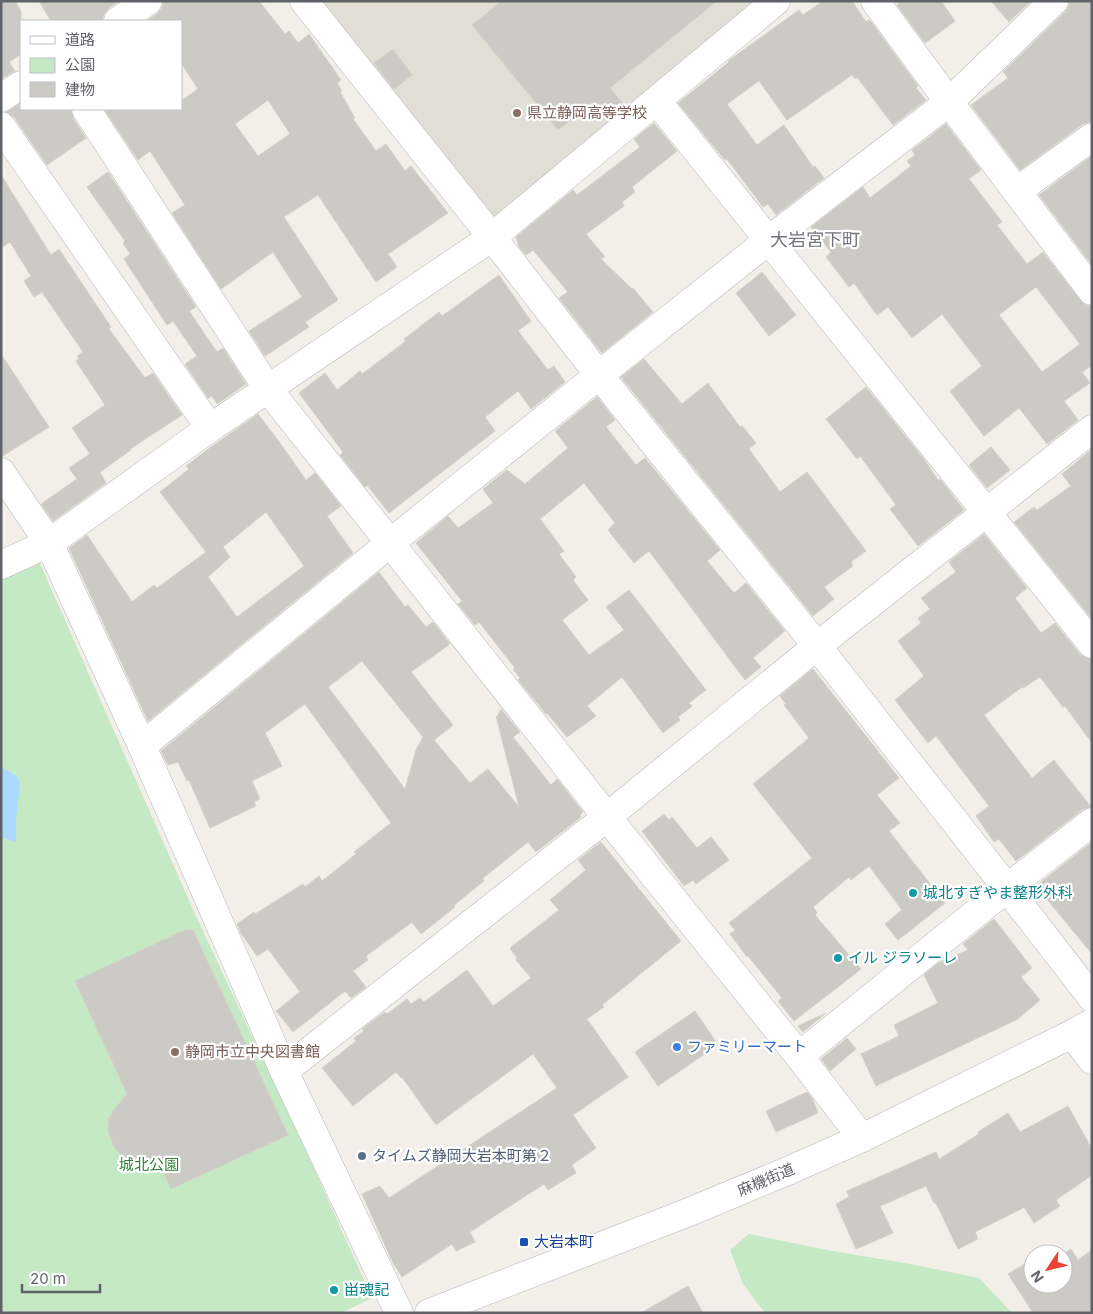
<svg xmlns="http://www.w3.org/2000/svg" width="1093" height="1314" font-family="Inter,'Noto Sans JP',sans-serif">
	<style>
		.education { fill: #e1ded6 }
		.green { fill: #c5e8c5 }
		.water { fill: #aadaff }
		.building { fill: #cccac5; stroke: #d6d1c6; fill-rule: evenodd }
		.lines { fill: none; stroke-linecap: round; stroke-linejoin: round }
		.minor-casing { stroke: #b5b8bc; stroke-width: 29 }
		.tertiary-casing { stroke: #b5b8bc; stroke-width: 29 }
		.minor { stroke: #fff; stroke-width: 28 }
		.tertiary { stroke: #fff; stroke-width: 28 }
		.education-dot { fill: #8d6e63; stroke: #fff; stroke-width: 2 }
		.culture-dot { fill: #0f9aa8; stroke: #fff; stroke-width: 2 }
		.shop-dot { fill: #3f7fe0; stroke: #fff; stroke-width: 2 }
		.service-dot { fill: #5c6f8a; stroke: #fff; stroke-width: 2 }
		.transit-dot { fill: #1a4fb4; stroke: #fff; stroke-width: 2 }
		.labels { text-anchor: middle; stroke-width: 4.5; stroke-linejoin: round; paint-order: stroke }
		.education-label { font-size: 15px; fill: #785e54; stroke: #fff; text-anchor: start }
		.culture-label { font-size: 15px; fill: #0d838f; stroke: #fff; text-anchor: start }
		.shop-label { font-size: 15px; fill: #366cbe; stroke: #fff; text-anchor: start }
		.service-label { font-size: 15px; fill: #4e5e75; stroke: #fff; text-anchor: start }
		.park-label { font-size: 15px; fill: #348238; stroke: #fff }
		.street-label { font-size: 15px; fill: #5f6368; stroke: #fff }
		.transit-label { font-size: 15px; fill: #164399; stroke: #fff; text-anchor: start }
		.quarter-label { font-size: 18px; fill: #70757a; stroke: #fff }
	</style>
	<rect width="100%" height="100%" fill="#f1efe8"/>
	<polygon class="education" points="317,1 761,1 494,225"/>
	<g class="green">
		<polygon points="38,559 195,914 311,1162 372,1298 341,1313 1,1313 1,576"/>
		<polygon points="749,1234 832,1251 910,1264 979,1278 1012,1313 765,1313 743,1284 730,1250"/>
	</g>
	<polygon class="water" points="1,767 17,776 20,785 16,817 16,842 1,837"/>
	<g class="building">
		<polygon points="1,1 15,1 21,11 21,54 9,62 15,71 1,79"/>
		<polygon points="39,1 119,1 109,8 104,14 102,21 51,21"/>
		<path d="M163,1H259L285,34L289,31L298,43L309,34L341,80L337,83L342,91L340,92L355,118L353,119L376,151L386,144L405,171L411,166L448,213L388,254L397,267L376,282L318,195L284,217L338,300L305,322L309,327L265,356L249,331L302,297L273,252L221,289L172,213L185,205L150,151L138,160L104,109H181V101L198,89L181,63V21H146L157,14L162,8ZM268,100L290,134L258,156L235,124Z"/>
		<polygon points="502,1 717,1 610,88 623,104 604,119 591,103 558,130 472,25"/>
		<polygon points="823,1 852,1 866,22 869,20 872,23 918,86 916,88 926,100 893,125 857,77 855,79 852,75 787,120 759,81 727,104 757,145 784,125 813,167 815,166 824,178 776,215 768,204 763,207 727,159 725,160 678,103 729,62 728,61 735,56 799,10 803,15"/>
		<polygon points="902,1 941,1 955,21 925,43 897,5"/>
		<polygon points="991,1 1031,1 1009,22"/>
		<polygon points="1069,1 1092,1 1092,122 1083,124 1020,170 971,105 1008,78 1003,72 1065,12 1069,6"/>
		<polygon points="393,49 412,75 394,89 374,63"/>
		<polygon points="21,103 21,109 71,109 73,118 86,138 47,165 14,117 7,112"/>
		<polygon points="654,123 677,151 632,187 635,192 622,202 624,206 586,234 605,257 601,259 632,289 633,288 653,312 602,353 559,298 568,292 533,250 526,255 519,247 516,237 573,190 577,195 640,147 634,139"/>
		<path d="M946,124L981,170L969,179L1002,222L997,225L1027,264L1043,252L1080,300L1086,305L1092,306V365L1082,372L1090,383L1064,401L1078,420L1047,444L1019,408L984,436L950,391L982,366L942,314L912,338L888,307L877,315L854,283L849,287L826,257L831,252L811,227L863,187L870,198L911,166L907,161L915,155L912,150ZM1036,287L1080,344L1042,372L999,315Z"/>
		<polygon points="1092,156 1092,265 1039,195"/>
		<polygon points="108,172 196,307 189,311 217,352 223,348 246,384 217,404 212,396 208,398 185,364 197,356 173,321 167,325 124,259 130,254 123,243 125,241 87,187"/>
		<polygon points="1,175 51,255 59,249 111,327 109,329 145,378 153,373 182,415 130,449 131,450 100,472 106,483 53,521 41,504 77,479 69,468 90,454 72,428 105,405 76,361 79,359 77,356 83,352 42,292 34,297 24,281 31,276 10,242 1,248"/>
		<polygon points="762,272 796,315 769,336 736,293"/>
		<polygon points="499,275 531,321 518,331 548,370 554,366 565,382 531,409 518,391 485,417 495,431 389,513 367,485 365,487 340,455 343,452 299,393 325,373 337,390 360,371 362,374 406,341 404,339 439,312 442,316"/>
		<polygon points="1,354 49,427 1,457"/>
		<polygon points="644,359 682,404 708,383 740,427 742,426 756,443 749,449 780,492 807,472 866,551 851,562 853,566 824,587 834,599 813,616 621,377"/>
		<polygon points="866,387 923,458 938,480 940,479 964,510 918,546 890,509 896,505 860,456 857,459 826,419"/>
		<polygon points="597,397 615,420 606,427 636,465 645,458 720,550 707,561 734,593 746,583 785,631 753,658 761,667 745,680 649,551 634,563 608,530 615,523 584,483 540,519 564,551 559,554 576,577 573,580 588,600 562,620 589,655 624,630 606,607 629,590 706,690 689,703 692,706 678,717 680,720 663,733 622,677 587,706 596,716 567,737 547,713 546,714 518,680 520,678 513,669 515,668 479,622 475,625 458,604 462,601 416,543 448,516 458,528 493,503 483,489 507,470 525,484 568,448 555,431"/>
		<path d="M258,414L280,443L306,480L315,473L341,506L327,516L353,553L148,721L69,548L87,535L132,602L154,585L157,588L206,552L160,492L189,469L186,466L211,447ZM266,512L304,566L237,617L208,577L230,557L223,547Z"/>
		<polygon points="991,447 1010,470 987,488 969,465"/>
		<polygon points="1092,449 1092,619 1014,522 1034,507 1037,510 1071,486 1062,474"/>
		<polygon points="984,534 1027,588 1015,598 1041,633 1055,623 1080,654 1086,658 1092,659 1092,743 1065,706 1063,707 1040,677 1023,688 1022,687 984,715 1032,778 1054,760 1091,807 1082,810 1016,861 999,839 994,842 976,816 989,806 936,736 928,743 895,700 924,676 898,641 921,623 918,618 930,609 921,598 956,572 949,562"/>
		<path d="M379,572L405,607L408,605L426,627L433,622L450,644L411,672L453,725L434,740L470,783L488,769L519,807L496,716L497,717L501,709L520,732L513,737L551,785L557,779L583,812L580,815L581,817L536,852L528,842L482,879L484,881L454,905L455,907L421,934L412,922L366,956L368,960L353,971L366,987L351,998L345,991L293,1032L276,1011L300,992L268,949L257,956L241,933L237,924L254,912L255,914L303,884L305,887L319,876L322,881L356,854L354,852L391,823L305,704L265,733L282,766L252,781L260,799L254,802L256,806L210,828L189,780L187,781L178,762L168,765L161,751ZM362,661L423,737L416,750L405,789L328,687Z"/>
		<polygon points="813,669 899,778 877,795 900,823 889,831 945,903 898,940 885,924 902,910 869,866 851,880 849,877 813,907 817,913 815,915 861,969 794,1021 778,1001 782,998 748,956 747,957 730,934 735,930 729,923 812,858 753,784 809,738 784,705 786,704 780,696"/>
		<polygon points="664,814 669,820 672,817 697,848 711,837 729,860 696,884 693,880 684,886 642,831"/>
		<polygon points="601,842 681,941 602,1005 604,1007 587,1019 628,1077 573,1115 596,1148 572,1165 576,1173 548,1190 544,1184 470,1232 475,1242 456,1251 452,1244 402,1277 393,1263 362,1194 380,1186 389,1198 557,1088 533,1054 436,1125 402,1077 401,1078 396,1072 353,1106 322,1068 356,1041 354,1038 364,1031 362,1029 385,1012 387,1014 407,999 411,1004 420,998 424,1002 467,970 493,1006 531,978 516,960 517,958 510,948 559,910 550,900 586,870 578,860"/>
		<polygon points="1092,842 1092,954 1036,886"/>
		<polygon points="994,919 1032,968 1021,977 1040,1000 1018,1019 876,1086 861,1054 899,1036 894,1025 938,1003 924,975 938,963 968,950 963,944"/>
		<polygon points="185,930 193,930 288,1135 171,1189 160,1165 147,1166 134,1164 124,1158 114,1147 109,1133 108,1121 113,1111 127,1094 75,981"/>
		<polygon points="695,1011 718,1045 658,1086 635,1052"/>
		<polygon points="826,1013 803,1032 798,1026"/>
		<polygon points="847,1038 856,1049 830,1071 821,1059"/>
		<polygon points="807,1092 812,1098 818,1113 776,1132 766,1111"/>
		<polygon points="1068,1106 1092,1149 1092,1175 1056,1200 1060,1206 1034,1223 1024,1207 1023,1208 975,1232 978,1239 958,1249 936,1203 934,1203 926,1186 880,1206 893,1233 856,1249 836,1204 849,1197 847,1191 936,1152 939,1159 979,1134 978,1132 1008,1113 1020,1132"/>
		<polygon points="1071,1249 1078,1260 1092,1250 1092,1313 1033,1313 1008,1274 1033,1259 1033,1284 1063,1284 1063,1254"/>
		<polygon points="688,1286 703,1313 641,1313"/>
	</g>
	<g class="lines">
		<g class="minor-casing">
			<g id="minor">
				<polyline points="304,1 492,237 599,375 817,646 1007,888 1092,998"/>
				<polyline points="875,1 949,102 1092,291"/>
				<polyline points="118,21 148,1"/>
				<polyline points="1,98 21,85"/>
				<polyline points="657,101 1092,644"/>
				<polyline points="86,109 268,389 607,817 799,1056 862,1138"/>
				<polyline points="1,126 210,428"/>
				<polyline points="1017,191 1092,137"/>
				<polyline points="1,472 49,543 142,746 284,1071 399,1313"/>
				<polyline points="1,565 49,543 210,428 492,237 776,1"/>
				<polyline points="142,746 390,543 599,375 769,240 949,102 1054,1"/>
				<polyline points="1072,1034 1092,1060"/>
				<polyline points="799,1056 1007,888 1092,822"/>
				<polyline points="284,1071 607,817 817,646 1092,429"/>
			</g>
		</g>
		<g class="tertiary-casing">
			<polyline id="tertiary" points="429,1313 689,1212 790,1170 862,1138 1072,1034 1092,1023"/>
		</g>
		<use href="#minor" class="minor"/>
		<use href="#tertiary" class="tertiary"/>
	</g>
	<g class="education-dot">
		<circle cx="517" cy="113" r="5"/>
		<circle cx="175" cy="1052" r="5"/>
	</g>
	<g class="culture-dot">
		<circle cx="913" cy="893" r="5"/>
		<circle cx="838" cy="958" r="5"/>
		<circle cx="334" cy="1290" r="5"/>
	</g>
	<circle class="shop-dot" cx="677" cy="1047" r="5"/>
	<circle class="service-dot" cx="362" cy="1156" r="5"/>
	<rect class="transit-dot" x="519" y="1237" width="10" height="10" rx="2.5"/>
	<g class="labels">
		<g class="education-label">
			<text x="527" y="118">県立静岡高等学校</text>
			<text x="185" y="1057">静岡市立中央図書館</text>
		</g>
		<g class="culture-label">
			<text x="923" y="898">城北すぎやま整形外科</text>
			<text x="848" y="963">イル ジラソーレ</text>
			<text x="344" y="1295">畄魂記</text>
		</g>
		<g class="shop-label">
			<text x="687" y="1052">ファミリーマート</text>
		</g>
		<g class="service-label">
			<text x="372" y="1161">タイムズ静岡大岩本町第２</text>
		</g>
		<g class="park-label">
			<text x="149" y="1170">城北公園</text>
		</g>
		<g class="street-label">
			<text transform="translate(766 1180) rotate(-23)" y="5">麻機街道</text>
		</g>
		<g class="transit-label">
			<text x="534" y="1247">大岩本町</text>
		</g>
		<g class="quarter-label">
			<text x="815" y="246">大岩宮下町</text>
		</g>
	</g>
	<rect width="1093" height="1314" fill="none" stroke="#5f6368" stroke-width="5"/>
	<rect x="20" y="20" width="162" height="90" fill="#ffffff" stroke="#bfc1c3"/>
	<rect x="30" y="36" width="25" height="8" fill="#ffffff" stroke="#bfc1c3"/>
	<text x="65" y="45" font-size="15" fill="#5f6368">道路</text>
	<rect x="30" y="58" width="25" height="15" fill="#c5e8c5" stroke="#bfc1c3"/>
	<text x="65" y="70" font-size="15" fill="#5f6368">公園</text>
	<rect x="30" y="82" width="25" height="15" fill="#cccac5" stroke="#bfc1c3"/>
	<text x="65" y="95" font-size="15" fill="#5f6368">建物</text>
	<g transform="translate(1048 1269) rotate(235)"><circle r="24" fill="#ffffff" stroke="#bfc1c3"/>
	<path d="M0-4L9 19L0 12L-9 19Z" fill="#ea4335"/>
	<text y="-8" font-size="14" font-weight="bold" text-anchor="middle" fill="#5f6368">N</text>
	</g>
	<path d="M22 1284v8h78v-8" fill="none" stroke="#5f6368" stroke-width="2.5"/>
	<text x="30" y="1284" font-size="15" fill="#5f6368" stroke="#ffffff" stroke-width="4" paint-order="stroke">20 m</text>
</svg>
